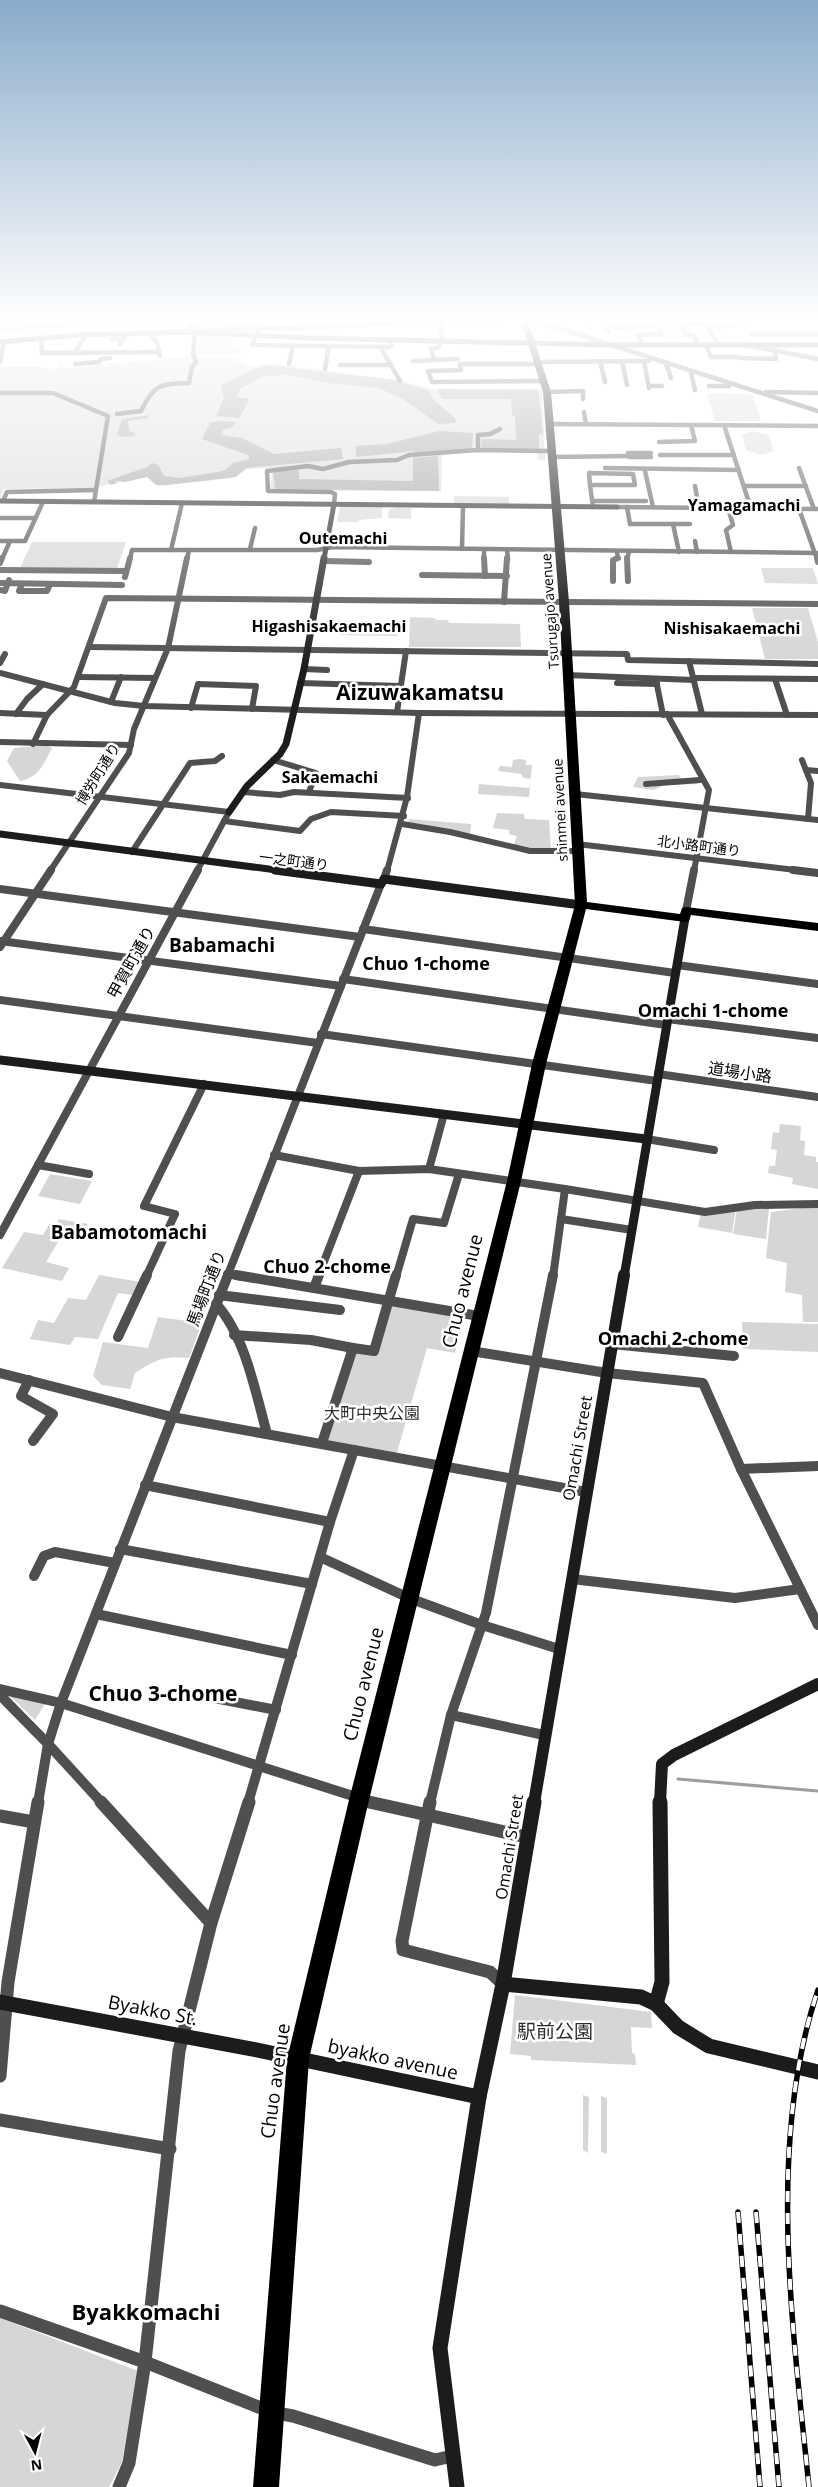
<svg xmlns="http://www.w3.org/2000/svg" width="818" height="2487" font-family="'Open Sans','Noto Sans JP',sans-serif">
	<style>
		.green { fill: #d6d6d6 }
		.water { fill: #9d9d9d }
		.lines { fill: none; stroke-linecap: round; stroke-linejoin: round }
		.stream { stroke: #9d9d9d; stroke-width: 3 }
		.river { fill: #9d9d9d; fill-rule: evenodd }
		.street-far4 { stroke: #4f4f4f; stroke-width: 4.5 }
		.street-far3 { stroke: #4f4f4f; stroke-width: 6 }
		.street-far2 { stroke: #4f4f4f; stroke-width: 8 }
		.street-far1 { stroke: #4f4f4f; stroke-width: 10 }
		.street { stroke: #4f4f4f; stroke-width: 13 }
		.secondary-far4 { stroke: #1c1c1c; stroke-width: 5 }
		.secondary-far3 { stroke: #1c1c1c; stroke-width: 7 }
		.secondary-far2 { stroke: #1c1c1c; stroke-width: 9 }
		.secondary-far1 { stroke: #1c1c1c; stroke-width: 12 }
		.secondary { stroke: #1c1c1c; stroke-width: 15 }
		.highway { fill: #000; fill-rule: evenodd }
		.rail-casing { stroke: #000; stroke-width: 5.5 }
		.rail { stroke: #fff; stroke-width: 4; stroke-dasharray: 11; stroke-linecap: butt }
		.labels { text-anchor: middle; stroke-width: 5; stroke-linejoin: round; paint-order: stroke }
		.far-street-label { font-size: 14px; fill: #000; stroke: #fff }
		.far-quarter-label { font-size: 16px; font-weight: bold; fill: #000; stroke: #fff }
		.street-label { font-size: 16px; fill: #000; stroke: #fff }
		.park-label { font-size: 16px; fill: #2d2d2d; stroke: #fff }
		.neighbourhood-label { font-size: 18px; font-weight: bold; fill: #000; stroke: #fff }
		.quarter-label { font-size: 19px; font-weight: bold; fill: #000; stroke: #fff }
		.near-street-label { font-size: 19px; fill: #000; stroke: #fff }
		.near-park-label { font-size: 19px; fill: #2d2d2d; stroke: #fff }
		.far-town-label { font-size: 21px; font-weight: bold; fill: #000; stroke: #fff }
		.near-neighbourhood-label { font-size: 21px; font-weight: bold; fill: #000; stroke: #fff }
		.near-quarter-label { font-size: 22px; font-weight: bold; fill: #000; stroke: #fff }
	</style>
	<rect width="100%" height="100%" fill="#fff"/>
	<g class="green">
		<polygon points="199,335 227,335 231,339 231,346 241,348 241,353 196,355"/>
		<polygon points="190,357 231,358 248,366 274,364 306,368 398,380 433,389 542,389 545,460 538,460 537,452 468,452 442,454 441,491 270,490 272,468 248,469 233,478 158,486 148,476 91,488 4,489 0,499 0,367 42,367 56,370 62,362 64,368"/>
		<polygon points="707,393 752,394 761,421 715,421"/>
		<polygon points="752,431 769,435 773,451 762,455 746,450 742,435"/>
		<polygon points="454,496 509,497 509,504 454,503"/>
		<polygon points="340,507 382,507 382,518 359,520 359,522 337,522"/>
		<polygon points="398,508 411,508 411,519 388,518 389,509"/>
		<polygon points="32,542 126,542 117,569 20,568"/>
		<polygon points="761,568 813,568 818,584 765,583"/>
		<polygon points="752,608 808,608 818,642 818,659 765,659"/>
		<polygon points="410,617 435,618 436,620 448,620 449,623 520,624 521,647 409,647"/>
		<polygon points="341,622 398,623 397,636 339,635"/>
		<path d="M46,745L52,748C44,763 39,778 20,781L7,761L14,748Z"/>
		<polygon points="520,759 526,760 526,765 532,765 529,797 478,794 479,784 529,788 531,779 524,778 521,774 498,771 500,766 512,767 513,760"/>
		<polygon points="679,775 681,779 694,778 698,784 660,785 661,787 653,790 633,787 638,777"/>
		<polygon points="497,813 524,814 525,819 549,820 551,850 513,847 517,836 509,834 509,830 493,828"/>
		<polygon points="409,819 471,824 470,837 407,824"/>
		<polygon points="780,1124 801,1126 800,1140 805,1141 804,1155 816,1157 816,1162 818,1162 818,1189 792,1184 793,1178 768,1173 769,1166 775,1166 777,1150 771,1149 773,1132 779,1133"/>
		<polygon points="50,1174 92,1181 80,1204 38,1196"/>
		<polygon points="736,1208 732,1233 698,1227 701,1213"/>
		<polygon points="769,1208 766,1239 733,1234 737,1209"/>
		<polygon points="801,1208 818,1208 818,1322 803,1322 802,1295 785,1292 787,1263 766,1258 771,1212"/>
		<polygon points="59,1219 88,1224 79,1240 61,1237 46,1262 69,1268 62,1281 2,1268 24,1232 43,1235 50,1223 56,1224"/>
		<polygon points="99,1275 141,1282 134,1295 118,1293 98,1339 75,1337 70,1345 30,1339 38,1320 54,1323 68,1298 86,1300"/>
		<polygon points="391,1306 465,1315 455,1353 427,1348 396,1456 325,1441 354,1350 376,1353"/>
		<path d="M158,1317L202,1323L189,1358C163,1356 157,1359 135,1373L130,1389L102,1385L93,1376L103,1342L148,1348Z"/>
		<polygon points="742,1322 818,1324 818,1352 743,1349"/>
		<polygon points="9,1695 45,1704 35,1720"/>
		<polygon points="515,1995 651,2012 652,2028 631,2027 632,2053 635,2054 636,2065 531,2060 531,2056 510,2054"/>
		<polygon points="583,2095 589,2097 588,2153 583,2150"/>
		<polygon points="601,2096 607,2098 607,2154 601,2152"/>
		<polygon points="0,2318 138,2371 122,2462 109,2487 0,2487"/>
	</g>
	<g class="water">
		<polygon points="267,365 394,380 428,390 434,400 455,418 456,423 438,424 403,399 379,388 328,383 287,375 264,376 240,389 237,397 250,399 239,418 216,416 224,398 221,388 223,384 256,368"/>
		<polygon points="437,389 538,390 543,433 539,435 539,450 482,448 481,439 516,440 515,416 512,415 511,399 442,399"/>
		<polygon points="150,415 148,418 128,421 129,431 135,433 134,436 121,437 117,434 122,419"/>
		<polygon points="218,421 236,422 233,427 223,430 222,435 242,438 274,454 341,448 343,459 246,468 236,477 167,485 156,485 147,477 125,482 116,481 117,483 111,485 107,481 147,467 152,463 158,465 164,476 179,478 218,472 225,470 233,463 250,459 248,455 202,439 210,423"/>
		<polygon points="439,431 473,433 472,449 415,453 414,451 356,457 356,446 387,444"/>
		<polygon points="438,456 439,491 275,489 273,471 299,469 299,479 413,481 413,458"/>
		<polygon points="523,2020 541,2023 540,2040 521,2038"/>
	</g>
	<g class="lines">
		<polyline class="stream" points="678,1779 818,1791"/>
		<polygon class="river" points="281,318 348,318 198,326 42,328 0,332 0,328 42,324"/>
		<g class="street-far4">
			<polyline points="585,318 589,322"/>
			<polyline points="703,318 718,345"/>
			<polyline points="0,320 20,318"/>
			<polyline points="190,320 260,318"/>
			<polyline points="541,320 559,320"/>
			<polyline points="524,321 536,321 818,411"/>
			<polyline points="441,322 442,341"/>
			<polyline points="680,325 706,323"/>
			<polyline points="709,327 748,324"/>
			<polyline points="195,329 298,328 501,318"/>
			<polyline points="259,329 252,345 388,347 391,346 392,340"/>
			<polyline points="608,332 606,328 657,326 656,323 678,322 686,334 695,337 697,345"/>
			<polyline points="149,333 157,342 160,356"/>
			<polyline points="752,334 818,334"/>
			<polyline points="41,338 42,353 159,352"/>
			<polyline points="112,339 123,339"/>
			<polyline points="120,344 127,333"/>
			<polyline points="643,345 638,335 662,334 657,326"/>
			<polyline points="706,345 711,357 739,357"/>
			<polyline points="746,345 818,359"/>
			<polyline points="381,348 400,381"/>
			<polyline points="75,353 86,334"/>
			<polyline points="740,358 776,359 775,352"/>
			<polyline points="434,360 431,349 439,347 440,341"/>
			<polyline points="413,361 458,359"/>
			<polyline points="600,361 605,382"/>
			<polyline points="622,361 627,385"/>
			<polyline points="644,361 649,388"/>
			<polyline points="0,362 4,342"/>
			<polyline points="538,362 649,361"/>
			<polyline points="666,363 671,378"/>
			<polyline points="75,364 99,362 101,359 110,358"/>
			<polyline points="289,364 293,345"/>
			<polyline points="539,364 460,364 461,370 428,371 432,382 545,381"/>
			<polyline points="340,365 391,365"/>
			<polyline points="325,369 329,346"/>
			<polyline points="693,372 691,373 695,390"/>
			<polyline points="649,386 662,386"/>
			<polyline points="709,386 729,386"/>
			<polyline points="547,392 583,391 583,399"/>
			<polyline points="766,392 818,393"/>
			<polyline points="0,393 53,393 108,416 94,502"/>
			<polyline points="584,412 586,424"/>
			<path d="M117,414L141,411C154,384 160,384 189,383L192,367L196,362L193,354L195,333L193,332"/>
			<polyline points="550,424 818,426"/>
			<polyline points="724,425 751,509"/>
			<polyline points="659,442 695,441 691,425"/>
			<polyline points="478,450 478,435 490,434 500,429"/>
			<polyline points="651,453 628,453 629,457 651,457"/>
			<polyline points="660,455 734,455"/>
			<polyline points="551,457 628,456"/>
			<polyline points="605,468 739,470"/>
			<polyline points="799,468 814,509"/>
			<polyline points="645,471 653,507"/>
			<polygon points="589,473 633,474 635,485 590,485"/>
			<polyline points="590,485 593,507"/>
			<polyline points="695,486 699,508"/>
			<polyline points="744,486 806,486"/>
			<polyline points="3,501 7,492 96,490"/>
			<polyline points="592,501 646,501"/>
			<polyline points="334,504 335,494 331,492 268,491 267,471 308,466 323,469 349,462 397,460 409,455 478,450 550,451"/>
			<polyline points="617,507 818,509"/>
			<polyline points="627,507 630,524 690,524"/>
			<polyline points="728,508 733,525 726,530 731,552"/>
			<polyline points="799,509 817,559"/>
			<polyline points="0,518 35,518"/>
			<polyline points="673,524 679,552"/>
			<polyline points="0,541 25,541 43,502"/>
			<polyline points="695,541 697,552"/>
			<polyline points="250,549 255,528"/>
			<polyline points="462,549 463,506"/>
			<polyline points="171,550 182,503"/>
			<polyline points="484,550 484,559"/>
			<polyline points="507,550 508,559"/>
			<polyline points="2,559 10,541"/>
			<polyline points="130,559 132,550 189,550"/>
			<polyline points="187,559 189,550 317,550 333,547 818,553"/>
			<polyline points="615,559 618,558 617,552"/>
			<polyline points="627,559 629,552"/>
		</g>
		<g class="street-far3">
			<polyline points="484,558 485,576"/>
			<polyline points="627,558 628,581"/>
			<polyline points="817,558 818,562"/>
			<polyline points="324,561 369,562"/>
			<polyline points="0,563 2,558"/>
			<polyline points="0,570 126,571"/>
			<polyline points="422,575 507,576"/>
			<polyline points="125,577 130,558"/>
			<polyline points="613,581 613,560 618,558"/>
			<polyline points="0,583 122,585"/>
			<polyline points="22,584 19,591 47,591 50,584"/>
			<polyline points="0,590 5,591 9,580"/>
			<polyline points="504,602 507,558"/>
			<polyline points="89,647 627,654 628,660 818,664"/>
			<polyline points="689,661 702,714"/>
			<polyline points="0,663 5,654"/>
			<polyline points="304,669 327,670"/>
			<polyline points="0,673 115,703 144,706 419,713 818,715"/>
			<polyline points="567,675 694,680"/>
			<polyline points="78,677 155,678"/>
			<polyline points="693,678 818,679"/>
			<polyline points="775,679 787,715"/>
			<polyline points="656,680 663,715"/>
			<polyline points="300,683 401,686"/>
			<polyline points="617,683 657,684"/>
			<polyline points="111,702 121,677"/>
			<polyline points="191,708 198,684 256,686 252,709"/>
			<polyline points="397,712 406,651"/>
			<polyline points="0,713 47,715"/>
			<polyline points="16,714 27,699 43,684"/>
			<polyline points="667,714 709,790 694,871"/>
			<polyline points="0,742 131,745"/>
			<polyline points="33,744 47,715 74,687 106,598 818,604"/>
			<polyline points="273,760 316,773 309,792"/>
			<polyline points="802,760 811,783 808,819"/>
			<polyline points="806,770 818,771"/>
			<polyline points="646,784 700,780"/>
			<polyline points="0,785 229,812 197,871"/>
			<polyline points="243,792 280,795 294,792 408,798"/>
			<polyline points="575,794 818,820"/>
			<polyline points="224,821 300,831 311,819 331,812 404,816"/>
			<polyline points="402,824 450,832 530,851 577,851"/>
			<polyline points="577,844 804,871"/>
			<polyline points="132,852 190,763 215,761 222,756"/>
			<polyline points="50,871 129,753 134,729 168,648 187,558"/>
			<polyline points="387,871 407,797 419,713"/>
		</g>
		<g class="street-far2">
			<polyline points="793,870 818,873"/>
			<polyline points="384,879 387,870"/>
			<polyline points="0,889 360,937"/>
			<polyline points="686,911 694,870"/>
			<polyline points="363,929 675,973"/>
			<polyline points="0,941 341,986"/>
			<polyline points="0,947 51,870"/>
			<polyline points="677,965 818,984"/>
			<polyline points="343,979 666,1025"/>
			<polyline points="0,1000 318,1043"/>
			<polyline points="667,1019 818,1038"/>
			<polyline points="321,1034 657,1081"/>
			<polyline points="658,1074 818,1097"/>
			<polyline points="646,1139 714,1150"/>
			<polyline points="274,1155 359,1171 429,1169 565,1189 553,1277"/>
			<polyline points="38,1165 89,1174"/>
			<polyline points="429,1169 444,1114"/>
			<polyline points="565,1189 705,1212 755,1205 818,1204"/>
			<polyline points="561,1219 632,1230"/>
			<polyline points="0,1235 198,870"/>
			<polyline points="227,1274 243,1277"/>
			<polyline points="146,1277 175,1214 144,1206 204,1084"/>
			<polyline points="227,1277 381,884"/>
			<polyline points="318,1277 359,1171"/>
			<polyline points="396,1277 413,1219 444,1223 459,1174"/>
		</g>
		<g class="street-far1">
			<polyline points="236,1275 479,1316"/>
			<polyline points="314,1288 319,1275"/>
			<polyline points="219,1295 340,1310"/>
			<path d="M216,1304C245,1335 256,1394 267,1434"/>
			<polyline points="234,1335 311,1340 353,1348"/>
			<polyline points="118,1337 147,1275"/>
			<polyline points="612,1344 734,1356"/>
			<polyline points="471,1351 607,1373 703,1383 741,1469 818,1625"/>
			<polyline points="0,1373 172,1417 586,1492"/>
			<polyline points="29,1380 21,1396 53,1414 33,1441"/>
			<polyline points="322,1443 353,1348 374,1351 396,1275"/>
			<polyline points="741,1469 818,1466"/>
			<polyline points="145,1485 330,1522"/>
			<polyline points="120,1549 312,1584"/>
			<polyline points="320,1557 409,1598 482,1625 559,1649"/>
			<polyline points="34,1576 44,1556 55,1552 115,1563"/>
			<polyline points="572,1579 735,1598 800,1589"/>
			<polyline points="96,1614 292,1655"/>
			<polyline points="0,1689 61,1703 375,1803"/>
			<polyline points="0,1695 48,1744 38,1803"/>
			<polyline points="199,1695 276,1710"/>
			<polyline points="451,1715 544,1735"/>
			<polyline points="102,1803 48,1744 61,1703 228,1275"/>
			<polyline points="248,1803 330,1522 354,1450"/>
			<polyline points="430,1803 451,1715 486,1613 553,1275"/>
		</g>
		<g class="street">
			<polyline points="101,1802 211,1923"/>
			<polyline points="369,1802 527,1837"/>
			<polyline points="430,1802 402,1941 403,1950 490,1972 503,1984"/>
			<polyline points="0,1816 34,1822"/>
			<polyline points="0,2076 8,1982 38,1802"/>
			<polyline points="0,2120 170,2149"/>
			<polyline points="0,2311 145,2362 271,2412 293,2416 435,2460 452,2456"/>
			<polyline points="119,2487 129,2463 145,2362 179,2051 211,1923 249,1802"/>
		</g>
		<g class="secondary-far4">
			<polyline points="190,318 191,332"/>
			<polyline points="0,342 78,335 186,332 311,338 611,345 818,345"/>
			<polyline points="0,501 617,507"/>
			<polyline points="324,559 334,504"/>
		</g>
		<g class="secondary-far3">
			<polyline points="229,812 247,786 280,754 286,744 304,669 324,558"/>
			<polyline points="0,834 284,871"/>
		</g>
		<g class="secondary-far2">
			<polyline points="275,870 381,884 384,879 581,905"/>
			<polyline points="0,1060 646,1139"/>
			<polyline points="624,1277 685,918"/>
		</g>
		<g class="secondary-far1">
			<polyline points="534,1803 624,1275"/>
			<polyline points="660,1803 662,1764 674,1755 818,1684"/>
		</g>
		<g class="secondary">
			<polyline points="503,1984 641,1997 656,2004 678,2027 709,2046 818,2072"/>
			<polyline points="0,2002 257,2050 479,2097"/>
			<polyline points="656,2004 662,1982 660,1802"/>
			<polyline points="457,2487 440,2348 479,2097 503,1984 534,1802"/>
		</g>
		<polygon class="highway" points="520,318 527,318 551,392 569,602 587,902 680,914 682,908 686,907 818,923 818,931 691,915 689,921 685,922 586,909 546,1064 521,1181 369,1800 309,2059 279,2487 253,2487 287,2059 349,1800 507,1181 532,1064 575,905 559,602 543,392"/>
		<g class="rail-casing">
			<g id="rail">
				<polyline points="738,2212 760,2487"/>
				<polyline points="756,2212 779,2487"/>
				<path d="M809,2487C793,2329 766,2143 818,1990"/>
			</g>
		</g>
		<use href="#rail" class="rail"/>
	</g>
	<linearGradient id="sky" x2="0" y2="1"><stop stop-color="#8aabca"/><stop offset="0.48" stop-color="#fff"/><stop offset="1" stop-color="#fff" stop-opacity="0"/></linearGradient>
	<rect width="818" height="667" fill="url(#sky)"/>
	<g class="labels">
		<g class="far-street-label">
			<text transform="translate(550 611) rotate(-94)" y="5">Tsurugajo avenue</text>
			<text transform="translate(98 774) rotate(-58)" y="5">博労町通り</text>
			<text transform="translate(560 810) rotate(-93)" y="5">shinmei avenue</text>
			<text transform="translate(699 846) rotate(7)" y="5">北小路町通り</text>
			<text transform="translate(294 861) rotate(7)" y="5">一之町通り</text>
		</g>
		<g class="far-quarter-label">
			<text x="744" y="511">Yamagamachi</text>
			<text x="343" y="544">Outemachi</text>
			<text x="329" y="632">Higashisakaemachi</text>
			<text x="732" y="634">Nishisakaemachi</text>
			<text x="330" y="783">Sakaemachi</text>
		</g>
		<g class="street-label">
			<text transform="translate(131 962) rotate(-61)" y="6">甲賀町通り</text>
			<text transform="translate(740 1072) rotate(8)" y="6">道場小路</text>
			<text transform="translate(206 1288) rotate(-69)" y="6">馬場町通り</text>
			<text transform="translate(577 1448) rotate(-80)" y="6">Omachi Street</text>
			<text transform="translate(509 1847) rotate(-81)" y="6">Omachi Street</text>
		</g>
		<g class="park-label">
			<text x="372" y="1419">大町中央公園</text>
		</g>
		<g class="neighbourhood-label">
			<text x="426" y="970">Chuo 1-chome</text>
			<text x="713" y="1017">Omachi 1-chome</text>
			<text x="327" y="1273">Chuo 2-chome</text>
			<text x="673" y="1345">Omachi 2-chome</text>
		</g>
		<g class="quarter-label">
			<text x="222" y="952">Babamachi</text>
			<text x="129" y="1239">Babamotomachi</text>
		</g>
		<g class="near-street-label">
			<text transform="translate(462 1291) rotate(-76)" y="7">Chuo avenue</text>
			<text transform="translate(363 1684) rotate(-76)" y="7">Chuo avenue</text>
			<text transform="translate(153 2010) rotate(11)" y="7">Byakko St.</text>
			<text transform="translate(393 2059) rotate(12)" y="7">byakko avenue</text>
			<text transform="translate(275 2081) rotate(-82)" y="7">Chuo avenue</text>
		</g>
		<g class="near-park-label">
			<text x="555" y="2038">駅前公園</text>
		</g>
		<g class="far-town-label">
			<text x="420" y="700">Aizuwakamatsu</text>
		</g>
		<g class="near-neighbourhood-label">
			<text x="163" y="1701">Chuo 3-chome</text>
		</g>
		<g class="near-quarter-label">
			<text x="146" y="2320">Byakkomachi</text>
		</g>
	</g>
	<g transform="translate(35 2452) rotate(173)" stroke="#ffffff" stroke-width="4" paint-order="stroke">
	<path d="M0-4L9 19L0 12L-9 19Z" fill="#000000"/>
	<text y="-8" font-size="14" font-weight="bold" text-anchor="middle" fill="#000000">N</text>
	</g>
</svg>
